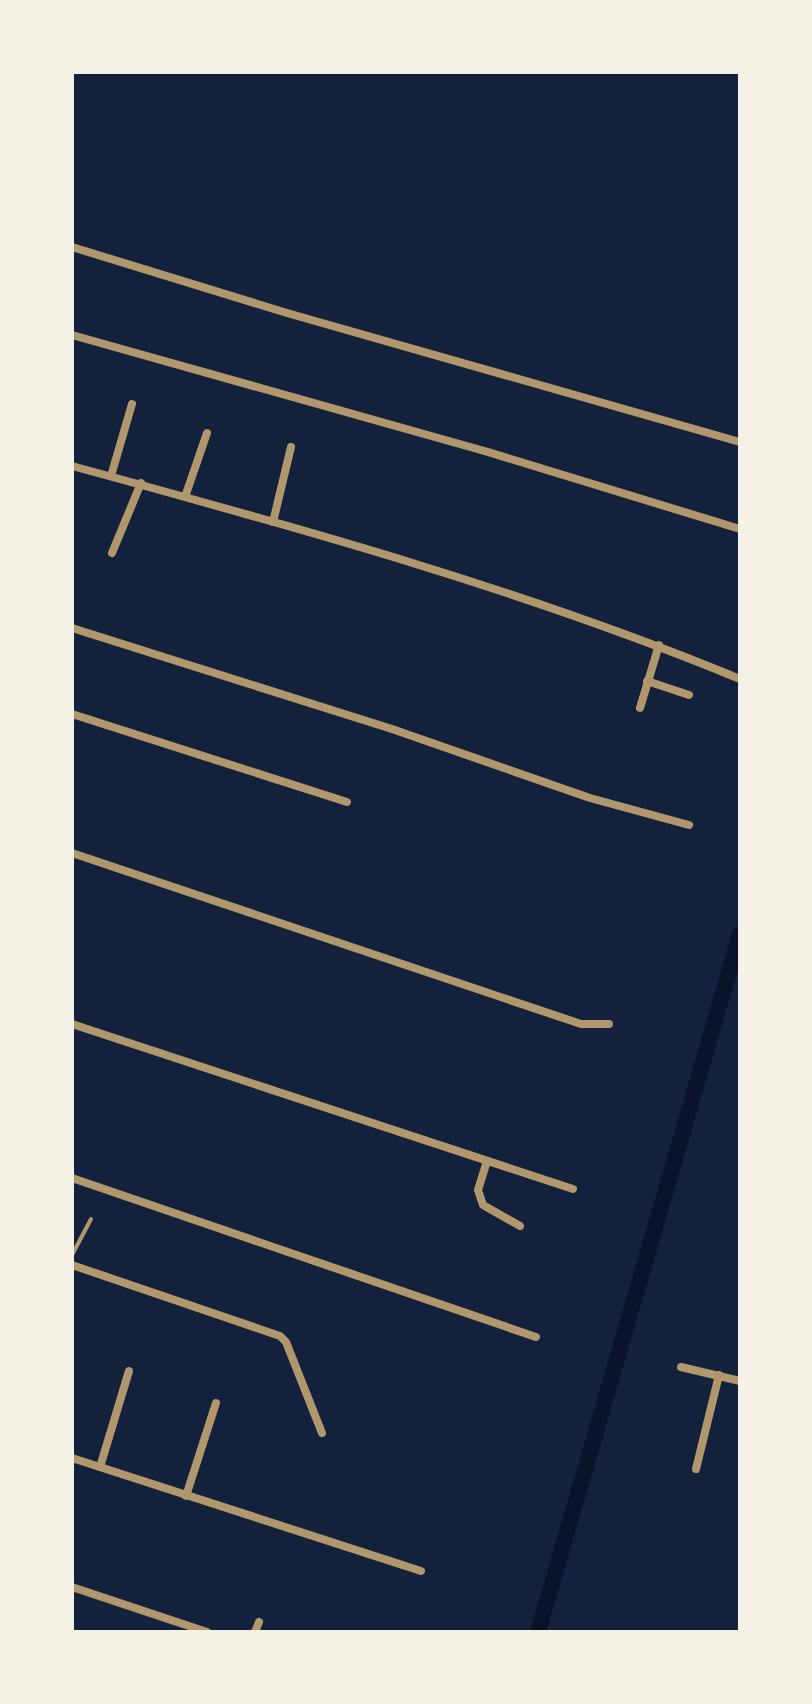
<svg xmlns="http://www.w3.org/2000/svg" width="812" height="1704" font-family="Karla,sans-serif">
	<style>
		.lines { fill: none; stroke-linecap: round; stroke-linejoin: round }
		.canal { stroke: #0b132b; stroke-width: 16 }
		.service { stroke: #b1986c; stroke-width: 4 }
		.minor { stroke: #b1986c; stroke-width: 8 }
	</style>
	<rect width="100%" height="100%" fill="#14213d"/>
	<g class="lines">
		<polyline class="canal" points="538,1632 740,934"/>
		<polyline class="service" points="72,1255 91,1219"/>
		<g class="minor">
			<polyline points="72,247 287,313 740,442"/>
			<polyline points="72,335 488,452 740,529"/>
			<path d="M72,466C296,527 525,590 740,679"/>
			<polyline points="111,476 132,404"/>
			<polyline points="186,494 207,433"/>
			<polyline points="273,522 291,447"/>
			<polyline points="112,553 141,483"/>
			<polyline points="72,628 392,729 590,798 689,825"/>
			<polyline points="647,681 689,695"/>
			<polyline points="640,708 659,645"/>
			<polyline points="72,714 347,802"/>
			<polyline points="72,853 581,1024 609,1024"/>
			<polyline points="72,1024 573,1189"/>
			<polyline points="487,1161 478,1190 483,1205 520,1226"/>
			<polyline points="72,1178 536,1337"/>
			<polyline points="72,1265 280,1336 286,1342 322,1433"/>
			<polyline points="681,1367 740,1381"/>
			<polyline points="72,1458 421,1571"/>
			<polyline points="100,1467 129,1371"/>
			<polyline points="696,1469 719,1375"/>
			<polyline points="186,1496 216,1403"/>
			<polyline points="72,1587 207,1632"/>
			<polyline points="255,1632 259,1622"/>
		</g>
	</g>
	<rect width="812" height="1704" fill="none" stroke="#f6f1e7" stroke-width="148"/>
</svg>
